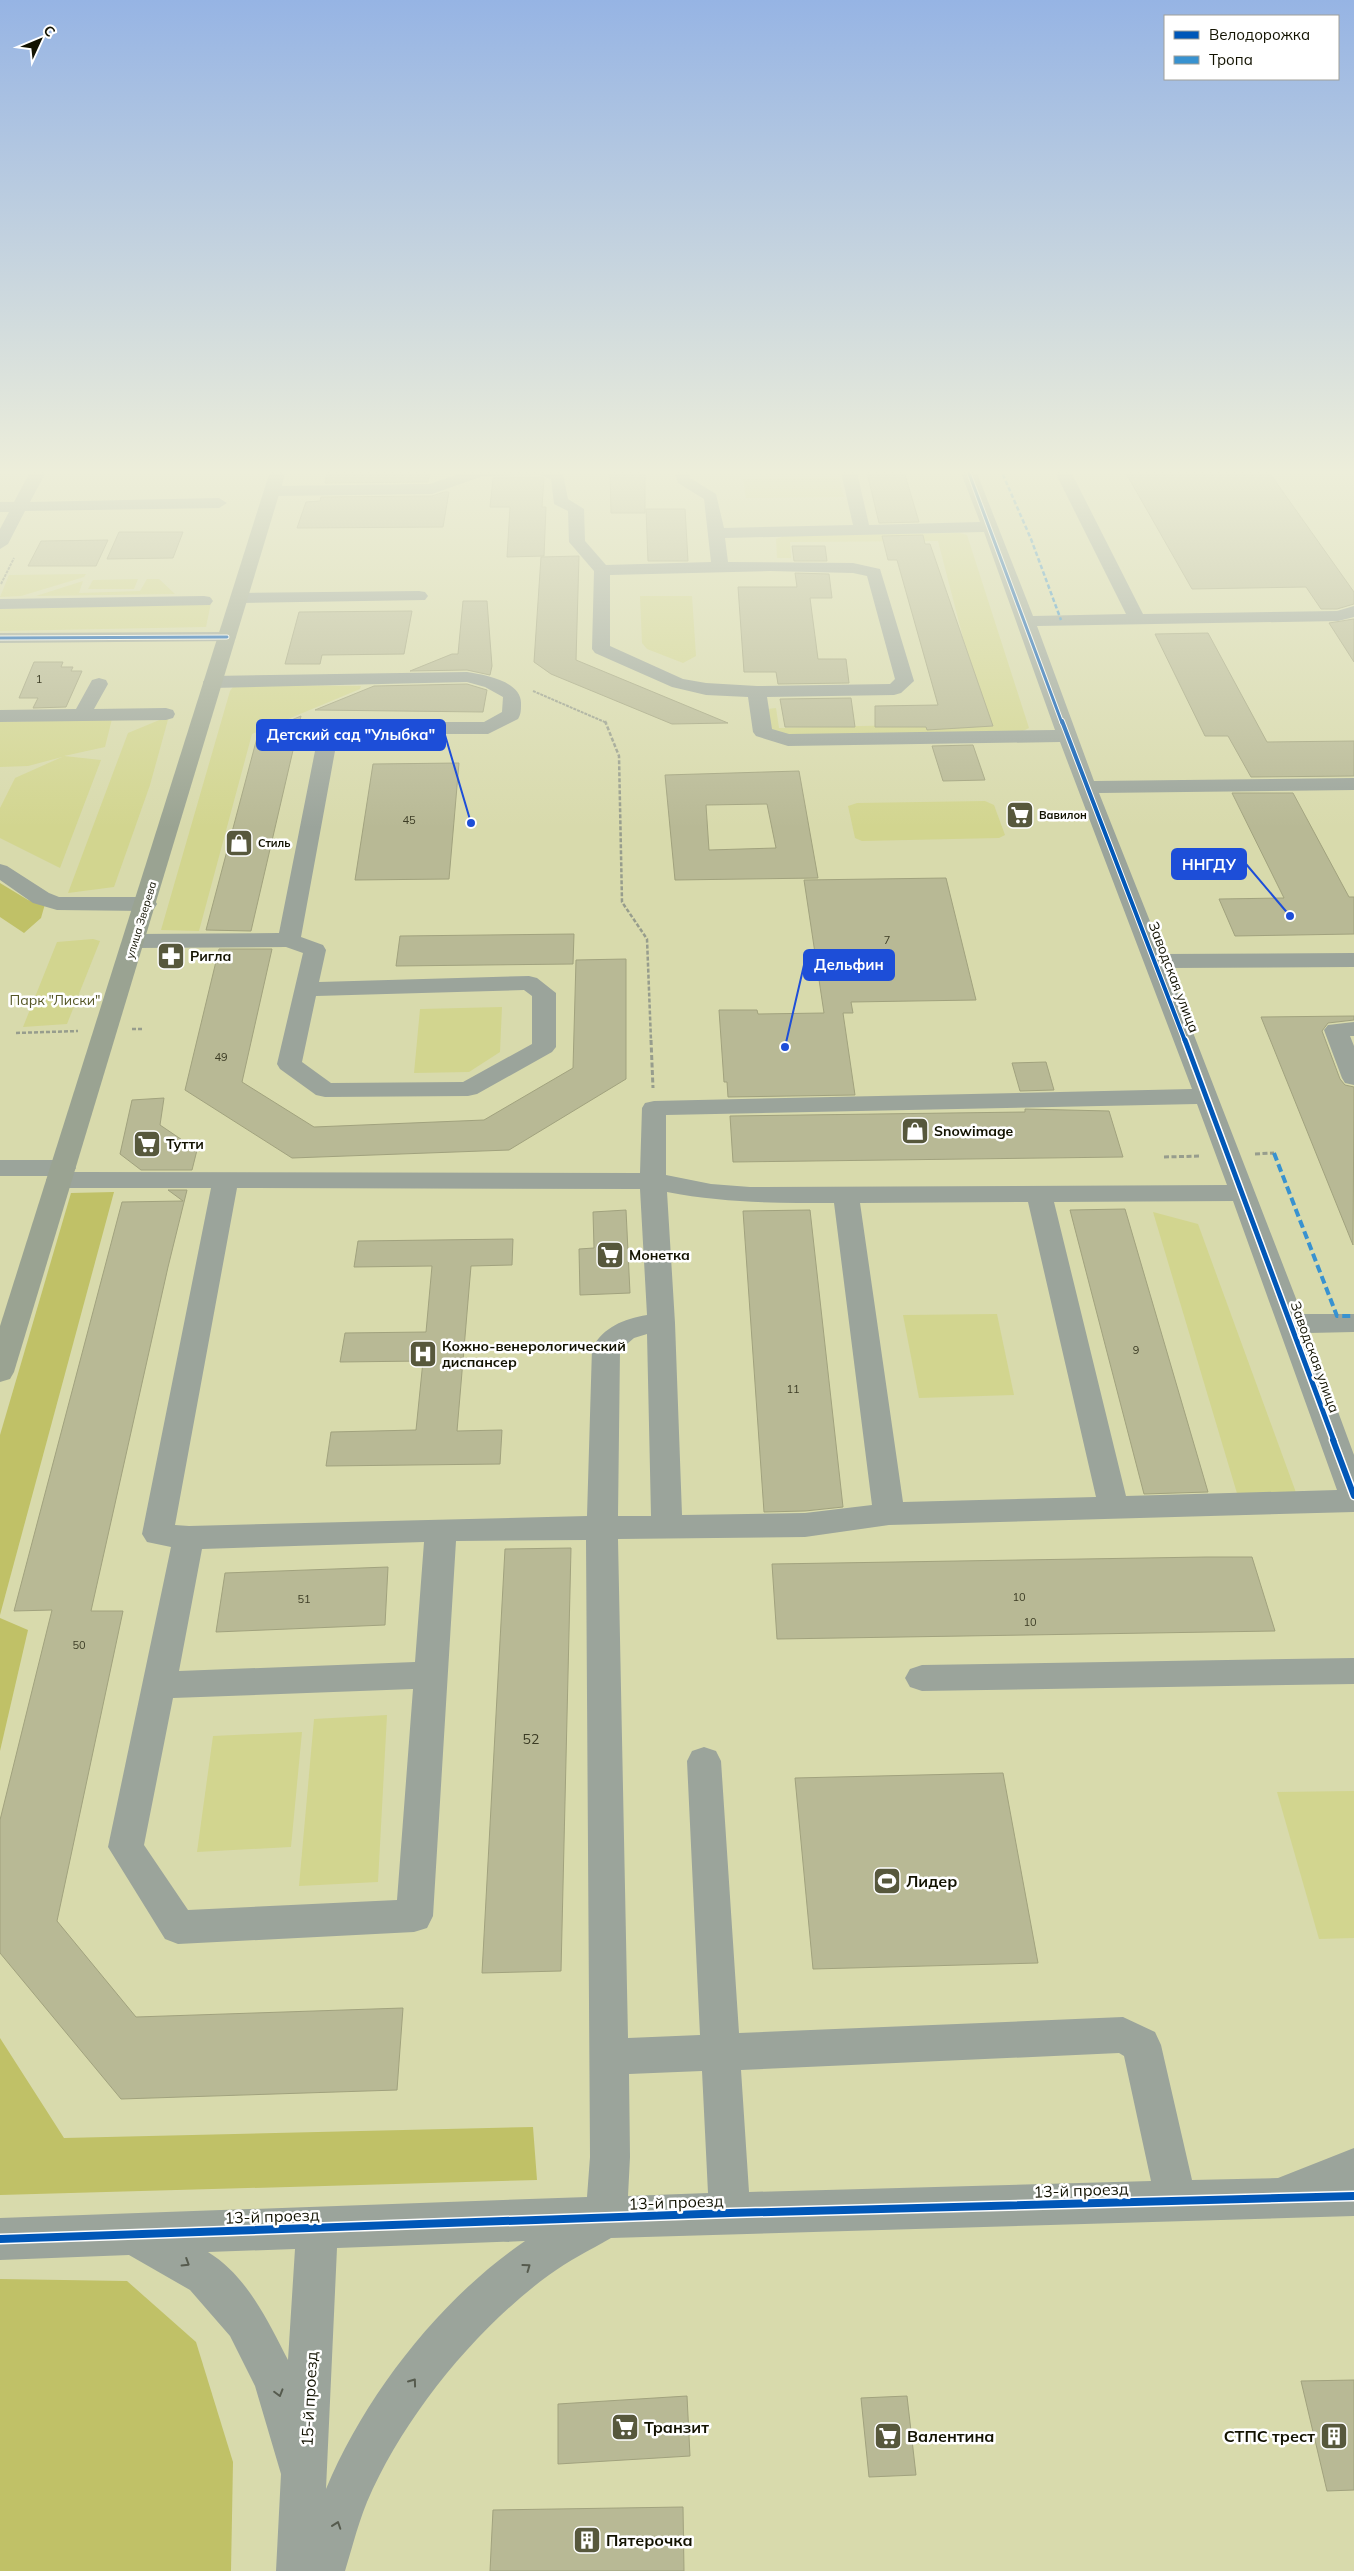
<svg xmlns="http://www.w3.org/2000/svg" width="1354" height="2571" font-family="Mulish,sans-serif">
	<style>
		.green { fill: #d2d58f }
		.forest { fill: #c0c167 }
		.building { fill: #b8b995; stroke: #a1a27e; fill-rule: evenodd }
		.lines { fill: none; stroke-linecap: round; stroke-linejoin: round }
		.path-far2 { stroke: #979d8d; stroke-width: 2; stroke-dasharray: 3 1; stroke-linecap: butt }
		.path-far1 { stroke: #979d8d; stroke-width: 2.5; stroke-dasharray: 4 2; stroke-linecap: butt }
		.path { stroke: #979d8d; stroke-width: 3; stroke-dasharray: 5 2.5; stroke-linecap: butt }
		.minor { fill: #9ba49b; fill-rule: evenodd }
		.major { fill: #9aa392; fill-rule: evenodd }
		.quiet-far1 { stroke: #3892d0; stroke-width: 2.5; stroke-dasharray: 4.5 2.5; stroke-linecap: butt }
		.quiet { stroke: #3892d0; stroke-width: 4; stroke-dasharray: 8 4; stroke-linecap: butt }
		.cycleway-far4-casing { stroke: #fff; stroke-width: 5 }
		.cycleway-far3-casing { stroke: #fff; stroke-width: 6 }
		.cycleway-far2-casing { stroke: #fff; stroke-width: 8 }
		.cycleway-far1-casing { stroke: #fff; stroke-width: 9 }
		.cycleway-casing { stroke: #fff; stroke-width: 11 }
		.cycleway-far4 { stroke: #0057b8; stroke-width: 3 }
		.cycleway-far3 { stroke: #0057b8; stroke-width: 4 }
		.cycleway-far2 { stroke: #0057b8; stroke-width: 5 }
		.cycleway-far1 { stroke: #0057b8; stroke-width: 6 }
		.cycleway { stroke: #0057b8; stroke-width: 8 }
		.oneway { stroke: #565b4e }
		.labels { text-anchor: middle; stroke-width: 5; stroke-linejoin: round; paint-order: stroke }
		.number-label { font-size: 11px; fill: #3c3c25 }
		.far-poi-label { font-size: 11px; font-weight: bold; fill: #121200; stroke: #fff; text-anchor: start }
		.far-street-label { font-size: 11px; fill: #121200; stroke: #fff }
		.poi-label { font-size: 14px; font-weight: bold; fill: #121200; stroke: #fff; text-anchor: start }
		.street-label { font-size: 14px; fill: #121200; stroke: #fff }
		.park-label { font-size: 14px; fill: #565727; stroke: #fff }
		.near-number-label { font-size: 14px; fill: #3c3c25 }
		.near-poi-label { font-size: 16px; font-weight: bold; fill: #121200; stroke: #fff; text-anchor: start }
		.near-street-label { font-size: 16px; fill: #121200; stroke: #fff }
		.leader { fill: none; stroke: #1d4ed8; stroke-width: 2 }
		.callout-dot { fill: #1d4ed8; stroke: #fff; stroke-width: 2 }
		.callout { fill: #1d4ed8; stroke: #1d4ed8; stroke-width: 2 }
		.callout-label { font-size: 15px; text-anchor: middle; font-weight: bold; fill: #fff }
	</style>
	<rect width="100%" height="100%" fill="#d8daac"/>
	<g class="green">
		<polygon points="839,478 844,497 746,498 743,479"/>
		<polygon points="960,533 967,535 1029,728 1021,732 789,737 770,729 767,709 776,708 779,728 985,723 938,541 790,542 791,558 777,558 776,539 787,535"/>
		<polygon points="86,574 84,577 21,596 0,597 9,575"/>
		<polygon points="138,579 134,589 88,589 93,580"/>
		<polygon points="147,579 159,579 175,594 36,596 83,581 79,593 140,591"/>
		<polygon points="640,596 692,596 696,656 683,663 647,649 642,643"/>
		<polygon points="212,598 206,627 0,631 0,603"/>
		<polygon points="241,685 361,686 360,689 252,734 199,931 161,930 230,691 233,687"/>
		<polygon points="169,716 150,785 114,887 68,893 128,733"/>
		<polygon points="112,719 105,747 64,756 101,760 60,868 0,838 0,808 15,778 62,757 28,766 0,767 0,722"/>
		<polygon points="985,801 994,805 1005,835 999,838 862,841 855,838 848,806 857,803"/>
		<polygon points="93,939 100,941 67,1024 23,1027 57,942"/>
		<polygon points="502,1007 500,1052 469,1072 414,1073 420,1009"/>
		<polygon points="1153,1212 1198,1224 1298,1498 1239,1500"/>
		<polygon points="997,1314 1014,1395 919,1398 903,1315"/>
		<polygon points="387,1715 378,1882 299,1886 314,1719"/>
		<polygon points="302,1732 291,1847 197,1852 213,1736"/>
		<polygon points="1354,1791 1354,1938 1319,1939 1277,1792"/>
	</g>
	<g class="forest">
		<polygon points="0,883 28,900 45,904 41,918 24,933 0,917"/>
		<polygon points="114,1192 0,1615 0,1435 71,1193"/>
		<polygon points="0,1618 28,1630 0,1751"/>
		<polygon points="0,2038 64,2138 533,2127 537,2180 0,2195"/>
		<polygon points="0,2279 127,2281 196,2342 233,2462 231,2571 0,2571"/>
	</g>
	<g class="building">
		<polygon points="328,468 367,469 431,468 428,482 325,483"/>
		<polygon points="610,468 645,468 645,513 611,513"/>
		<polygon points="866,468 903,468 919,522 879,523"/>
		<polygon points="1123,468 1266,468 1354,592 1354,604 1337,609 1321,609 1306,587 1192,589"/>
		<polygon points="541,477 544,478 542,507 546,507 544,556 507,557 510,507 490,507 493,478"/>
		<polygon points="444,492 449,492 443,527 297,528 306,502 320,501 321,497 432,496"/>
		<polygon points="646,509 685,509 688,561 648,561"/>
		<polygon points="119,532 183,532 173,558 107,559"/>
		<polygon points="923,535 925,544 930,544 993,726 927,730 926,727 875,727 875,706 938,705 897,560 888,560 882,536"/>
		<polygon points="108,540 96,566 28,566 41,541"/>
		<polygon points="792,546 825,546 827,561 794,561"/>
		<polygon points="579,556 576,660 728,723 672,724 551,674 534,662 541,557"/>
		<polygon points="795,573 829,574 832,598 810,598 818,659 846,659 849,683 778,684 776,672 744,672 738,587 797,587"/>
		<polygon points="463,601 487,601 492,666 490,675 467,670 410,671 452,654 458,654"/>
		<polygon points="412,611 404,654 322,655 320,664 285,664 299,612"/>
		<polygon points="1354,619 1354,662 1329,623"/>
		<polygon points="1208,633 1267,742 1354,741 1354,776 1251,777 1228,736 1205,736 1155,634"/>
		<polygon points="34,662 63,662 61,667 73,667 71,671 82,671 66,707 33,708 38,698 19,698"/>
		<polygon points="467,684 487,690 483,712 315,710 374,686"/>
		<polygon points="851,698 855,727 785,727 780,699"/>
		<polygon points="301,716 251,931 206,930 258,734"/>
		<polygon points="973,745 985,780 943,781 932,746"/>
		<polygon points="459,763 449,879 355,880 373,764"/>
		<path d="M799,771L818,878L675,880L665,775ZM767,804L776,848L709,850L706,805Z"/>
		<polygon points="1232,793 1293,793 1349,897 1354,897 1354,934 1235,936 1219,899 1284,898"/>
		<polygon points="946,878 976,1000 851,1002 853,1013 843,1013 855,1095 728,1097 727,1082 724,1082 719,1010 757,1010 758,1014 824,1013 804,880"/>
		<polygon points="574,934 573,964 396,966 400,936"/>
		<polygon points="219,949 272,949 242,1082 314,1127 484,1120 573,1068 576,960 626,959 626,1079 509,1150 292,1158 185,1090"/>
		<polygon points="1354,1016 1354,1020 1328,1023 1322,1031 1340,1079 1345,1085 1354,1087 1353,1245 1261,1017"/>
		<polygon points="1046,1062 1054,1090 1020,1091 1012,1063"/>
		<polygon points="164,1098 160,1125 197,1150 192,1170 141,1170 120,1154 132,1100"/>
		<polygon points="1025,1109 1109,1111 1123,1157 733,1162 730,1116 1025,1112"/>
		<polygon points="168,1190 187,1190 168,1267 91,1611 123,1611 57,1921 136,2017 403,2008 397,2090 121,2099 0,1953 0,1820 52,1610 14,1611 122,1202 183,1201"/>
		<polygon points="1125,1209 1208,1492 1144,1494 1070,1210"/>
		<polygon points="626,1210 630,1293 580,1295 579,1249 594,1248 593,1212"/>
		<polygon points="810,1210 843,1507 805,1511 764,1512 743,1211"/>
		<polygon points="513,1239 512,1265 471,1266 457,1431 502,1430 500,1464 326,1466 331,1432 416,1430 423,1361 340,1362 345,1333 426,1332 432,1266 354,1267 358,1241"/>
		<polygon points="571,1548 561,1971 482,1973 505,1549"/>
		<polygon points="1206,1557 1252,1557 1275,1631 777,1639 772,1564"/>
		<polygon points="388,1567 385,1625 216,1632 225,1573"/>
		<polygon points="1003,1773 1038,1963 813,1969 795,1778"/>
		<polygon points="1354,2380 1354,2490 1327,2491 1301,2381"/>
		<polygon points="687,2396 690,2456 558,2464 558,2404"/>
		<polygon points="907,2396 916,2475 869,2477 861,2398"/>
		<polygon points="683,2507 684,2571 490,2571 493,2510"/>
	</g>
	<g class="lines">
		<g class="path-far2">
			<polyline points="1,584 14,558"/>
			<polyline points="533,691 607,723"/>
		</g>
		<g class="path-far1">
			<polyline points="605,721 619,756 622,902 647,939 651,1041"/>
			<polyline points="132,1029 142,1029"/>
			<polyline points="16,1033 78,1031"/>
		</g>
		<g class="path">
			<polyline points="651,1040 653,1088"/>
			<polyline points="1255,1154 1274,1153"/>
			<polyline points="1164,1157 1201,1156"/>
		</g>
		<g class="minor">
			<polygon points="32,468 48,468 30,502 219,498 227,503 219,508 25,511 8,544 0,549 0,529 9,512 0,512 0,502 14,502"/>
			<path d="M476,468H550L563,474L568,499L584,509L585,541L606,565L711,562L704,499L678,483L673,468H689L690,478L716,494L724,528L853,525L840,468H856L869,525L980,522L959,468H975L1033,616L1126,614L1053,468H1069L1143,614L1337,611L1354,606V617L1338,621L1037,626L1094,781L1354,778V790L1099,793L1163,954L1354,953V967L1168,968L1302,1314H1354V1332L1309,1333L1354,1455V1512L889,1525L805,1537L618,1539L628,2038L700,2035L687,1761L692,1751L704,1747L716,1751L721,1761L739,2033L1123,2017L1155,2032L1161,2045L1192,2180L1278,2178L1354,2148V2216L611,2238C590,2250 568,2261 549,2275C475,2329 403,2418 367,2502C358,2524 352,2548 345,2571H276L281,2474L255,2386L230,2336L190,2290L129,2255L0,2260V2218L587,2197L590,2157L586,1540L456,1541L433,1916L427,1928L414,1932L178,1944L165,1939L108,1847L171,1547L147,1542L142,1534L211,1188H59L50,1186L46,1180L49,1176H0V1160H63L72,1162L76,1168L73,1172L640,1173L642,1108L645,1103L654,1101L1192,1089L1060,742L788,746L756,736L753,732L748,697L706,695L672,687L595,653L592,649L594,571L569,542L568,511L554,504L551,479L540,475L483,476L432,494L272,496L264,491L272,486L430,484ZM984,532L1055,730L789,734L772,729L767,697L894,695L901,693L914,681L880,569L853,563L728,562L725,538ZM770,571L853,573L867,576L895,679L890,684L757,686L706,683L683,679L610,646V575ZM1197,1104L1227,1185L750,1187L711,1184L666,1175V1115ZM237,1188L640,1189L647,1315C623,1319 604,1327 592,1348L587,1516L189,1526L175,1525ZM667,1192C724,1203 776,1203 834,1203L872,1505L805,1513L682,1515L675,1323ZM1233,1201L1337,1490L1126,1496L1054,1202ZM1028,1202L1096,1497L903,1502L860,1203ZM647,1334L651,1516H618L620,1350L634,1338ZM424,1542L415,1662L179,1671L202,1549ZM413,1689L397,1900L188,1910L144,1845L173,1698ZM1119,2053L1124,2056L1151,2181L749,2192L741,2070ZM702,2071L708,2193L628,2196L630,2157L629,2074ZM525,2241C441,2298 365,2395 326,2489L337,2248ZM295,2249L288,2360C268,2321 247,2276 208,2252Z"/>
			<polygon points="419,591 425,592 428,596 425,600 240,603 234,602 231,598 234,594 240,593"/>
			<polygon points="204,596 210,597 213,601 210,605 0,609 0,599"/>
			<polygon points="227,632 233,633 236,637 233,641 0,643 0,633"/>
			<path d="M467,672C485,675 522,681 521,704C521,710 521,714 518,719L488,734H361L347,740L335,751L301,937L323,945L326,950L319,982L529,976L537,978L556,993V1047L552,1052L477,1094L468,1096L325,1097L316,1095L280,1069L277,1064L303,953L286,947L135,948L127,946L124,941L127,936L135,934L279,933L315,751L333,732L360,722H484L502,712L503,697L485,687L467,682L212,688L206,686L203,682L206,678L212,676ZM524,990L532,996V1044L463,1082L331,1083L302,1062L316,996Z"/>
			<polygon points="99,678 106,680 108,684 94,709 166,708 173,710 175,714 173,718 166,720 0,722 0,710 76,709 92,680"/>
			<polygon points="0,864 7,866 49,893 59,897 146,897 154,899 157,904 154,909 146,911 57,910 33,903 0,880"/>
			<polygon points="1354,1022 1354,1036 1350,1036 1354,1046 1354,1085 1345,1083 1342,1078 1324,1030 1328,1025"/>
			<polygon points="1354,1658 1354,1684 922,1691 910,1687 905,1678 910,1669 922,1665"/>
		</g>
		<polygon class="major" points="271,468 287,468 14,1372 10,1379 0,1382 0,1326"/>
		<polyline class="quiet-far1" points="1000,468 1031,539 1061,620"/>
		<polyline class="quiet" points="1274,1153 1337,1316 1354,1316"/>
		<g class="cycleway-far4-casing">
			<g id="cycleway-far4">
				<polyline points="967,468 1062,723"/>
				<polyline points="0,638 227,637"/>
			</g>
		</g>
		<g class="cycleway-far3-casing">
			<polyline id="cycleway-far3" points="1062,721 1185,1041"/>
		</g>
		<g class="cycleway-far2-casing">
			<polyline id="cycleway-far2" points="1185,1040 1334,1441"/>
		</g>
		<g class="cycleway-far1-casing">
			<polyline id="cycleway-far1" points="1333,1440 1354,1496"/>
		</g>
		<g class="cycleway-casing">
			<polyline id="cycleway" points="0,2239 730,2213 1354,2196"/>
		</g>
		<use href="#cycleway-far4" class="cycleway-far4"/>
		<use href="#cycleway-far3" class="cycleway-far3"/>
		<use href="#cycleway-far2" class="cycleway-far2"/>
		<use href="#cycleway-far1" class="cycleway-far1"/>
		<use href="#cycleway" class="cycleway"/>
	</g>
	<defs><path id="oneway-chevron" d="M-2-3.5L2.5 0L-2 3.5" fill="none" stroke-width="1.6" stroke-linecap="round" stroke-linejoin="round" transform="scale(1.25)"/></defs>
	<g class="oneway">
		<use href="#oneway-chevron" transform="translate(186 2263) rotate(32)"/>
		<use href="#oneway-chevron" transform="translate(527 2267) rotate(-36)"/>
		<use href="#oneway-chevron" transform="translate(413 2382) rotate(-54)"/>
		<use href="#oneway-chevron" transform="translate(279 2393) rotate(74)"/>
		<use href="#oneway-chevron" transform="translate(337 2525) rotate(-71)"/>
	</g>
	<linearGradient id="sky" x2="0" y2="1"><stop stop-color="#96b4e4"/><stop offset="0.57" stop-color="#edeeda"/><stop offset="1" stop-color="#edeeda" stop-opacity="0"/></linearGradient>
	<rect width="1354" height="828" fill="url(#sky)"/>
	<defs>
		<g id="supermarket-square" transform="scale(1.4375)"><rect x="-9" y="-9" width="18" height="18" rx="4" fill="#57583c" stroke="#fff"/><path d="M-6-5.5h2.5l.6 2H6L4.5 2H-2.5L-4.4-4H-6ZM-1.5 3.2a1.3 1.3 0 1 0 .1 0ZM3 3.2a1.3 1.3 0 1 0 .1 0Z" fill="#fff"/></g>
		<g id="shop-square" transform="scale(1.4375)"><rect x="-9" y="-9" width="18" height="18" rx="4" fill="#57583c" stroke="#fff"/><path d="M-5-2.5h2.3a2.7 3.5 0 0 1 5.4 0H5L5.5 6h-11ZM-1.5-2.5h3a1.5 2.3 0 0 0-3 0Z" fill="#fff"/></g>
		<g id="pharmacy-square" transform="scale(1.4375)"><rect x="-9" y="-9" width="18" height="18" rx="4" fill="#57583c" stroke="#fff"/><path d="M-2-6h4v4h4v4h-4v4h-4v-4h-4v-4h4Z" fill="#fff"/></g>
		<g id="hospital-square" transform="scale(1.4375)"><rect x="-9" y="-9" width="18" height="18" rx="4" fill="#57583c" stroke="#fff"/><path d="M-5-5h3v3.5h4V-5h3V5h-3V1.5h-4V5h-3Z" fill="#fff"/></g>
		<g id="stadium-square" transform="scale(1.4375)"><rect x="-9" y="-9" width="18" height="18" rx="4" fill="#57583c" stroke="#fff"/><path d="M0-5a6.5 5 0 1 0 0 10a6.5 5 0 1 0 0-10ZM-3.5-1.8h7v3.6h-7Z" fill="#fff"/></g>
		<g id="building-square" transform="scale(1.4375)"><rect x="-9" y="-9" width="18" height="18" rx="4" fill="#57583c" stroke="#fff"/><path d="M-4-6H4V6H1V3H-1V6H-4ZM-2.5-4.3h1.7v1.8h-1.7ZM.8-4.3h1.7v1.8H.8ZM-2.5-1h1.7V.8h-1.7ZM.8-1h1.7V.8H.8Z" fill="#fff"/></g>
	</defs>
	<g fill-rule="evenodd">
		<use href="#supermarket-square" x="1020" y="815"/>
		<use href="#shop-square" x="239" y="843"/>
		<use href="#pharmacy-square" x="171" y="956"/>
		<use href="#shop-square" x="915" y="1131"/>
		<use href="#supermarket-square" x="147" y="1144"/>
		<use href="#supermarket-square" x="610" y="1255"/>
		<use href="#hospital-square" x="423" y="1354"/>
		<use href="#stadium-square" x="887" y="1881"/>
		<use href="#supermarket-square" x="625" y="2427"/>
		<use href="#supermarket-square" x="888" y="2436"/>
		<use href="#building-square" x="1334" y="2436"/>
		<use href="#building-square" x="587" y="2540"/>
	</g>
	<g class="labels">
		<g class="number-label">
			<text x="39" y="683">1</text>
			<text x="409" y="824">45</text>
			<text x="887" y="944">7</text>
			<text x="221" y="1061">49</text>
			<text x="1136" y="1354">9</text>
			<text x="793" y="1393">11</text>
			<text x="1019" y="1601">10</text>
			<text x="304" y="1603">51</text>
			<text x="1030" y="1626">10</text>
			<text x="79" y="1649">50</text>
		</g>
		<g class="far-poi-label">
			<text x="1039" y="819">Вавилон</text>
			<text x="258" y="847">Стиль</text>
		</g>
		<g class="far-street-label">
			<text transform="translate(141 920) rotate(-73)" y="4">улица Зверева</text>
		</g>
		<g class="poi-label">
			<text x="190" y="961">Ригла</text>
			<text x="934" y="1136">Snowimage</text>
			<text x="166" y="1149">Тутти</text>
			<text x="629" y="1260">Монетка</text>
			<text x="442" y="1351">Кожно-венерологический<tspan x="442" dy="16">диспансер</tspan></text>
		</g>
		<g class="street-label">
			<text transform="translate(1174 977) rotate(69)" y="5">Заводская улица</text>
			<text transform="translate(1315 1357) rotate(70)" y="5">Заводская улица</text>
		</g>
		<g class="park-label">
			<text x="55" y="1005">Парк "Лиски"</text>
		</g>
		<g class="near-number-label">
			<text x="531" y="1744">52</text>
		</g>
		<g class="near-poi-label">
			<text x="906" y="1887">Лидер</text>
			<text x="644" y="2433">Транзит</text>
			<text x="907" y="2442">Валентина</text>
			<text x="1315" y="2442" text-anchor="end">СТПС трест</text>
			<text x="606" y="2546">Пятерочка</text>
		</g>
		<g class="near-street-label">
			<text transform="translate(1081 2190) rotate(-2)" y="6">13-й проезд</text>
			<text transform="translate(676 2202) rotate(-2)" y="6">13-й проезд</text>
			<text transform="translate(272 2216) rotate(-2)" y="6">13-й проезд</text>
			<text transform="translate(309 2399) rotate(-87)" y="6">15-й проезд</text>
		</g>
	</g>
	<path class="leader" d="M471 823L445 735M1290 916L1246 864M785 1047L804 965"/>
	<g class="callout-dot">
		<circle cx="471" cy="823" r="5"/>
		<circle cx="1290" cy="916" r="5"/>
		<circle cx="785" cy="1047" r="5"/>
	</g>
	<g class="callout">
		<rect x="257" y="720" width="188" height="30" rx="5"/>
		<rect x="1172" y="849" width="74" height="30" rx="5"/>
		<rect x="804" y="950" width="90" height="30" rx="5"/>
	</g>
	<g class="callout-label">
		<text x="351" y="740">Детский сад "Улыбка"</text>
		<text x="1209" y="870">ННГДУ</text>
		<text x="849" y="970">Дельфин</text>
	</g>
	<rect x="1164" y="15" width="175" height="65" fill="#ffffff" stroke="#a0a099"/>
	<rect x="1174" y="31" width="25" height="8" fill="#0057b8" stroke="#a0a099"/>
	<text x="1209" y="40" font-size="15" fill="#121200">Велодорожка</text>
	<rect x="1174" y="56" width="25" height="8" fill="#3892d0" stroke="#a0a099"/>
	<text x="1209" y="65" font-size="15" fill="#121200">Тропа</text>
	<g transform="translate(40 40) rotate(46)" stroke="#ffffff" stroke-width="4" paint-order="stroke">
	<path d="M0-4L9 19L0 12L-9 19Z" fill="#121200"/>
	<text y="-8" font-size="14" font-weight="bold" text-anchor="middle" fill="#121200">С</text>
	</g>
</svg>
